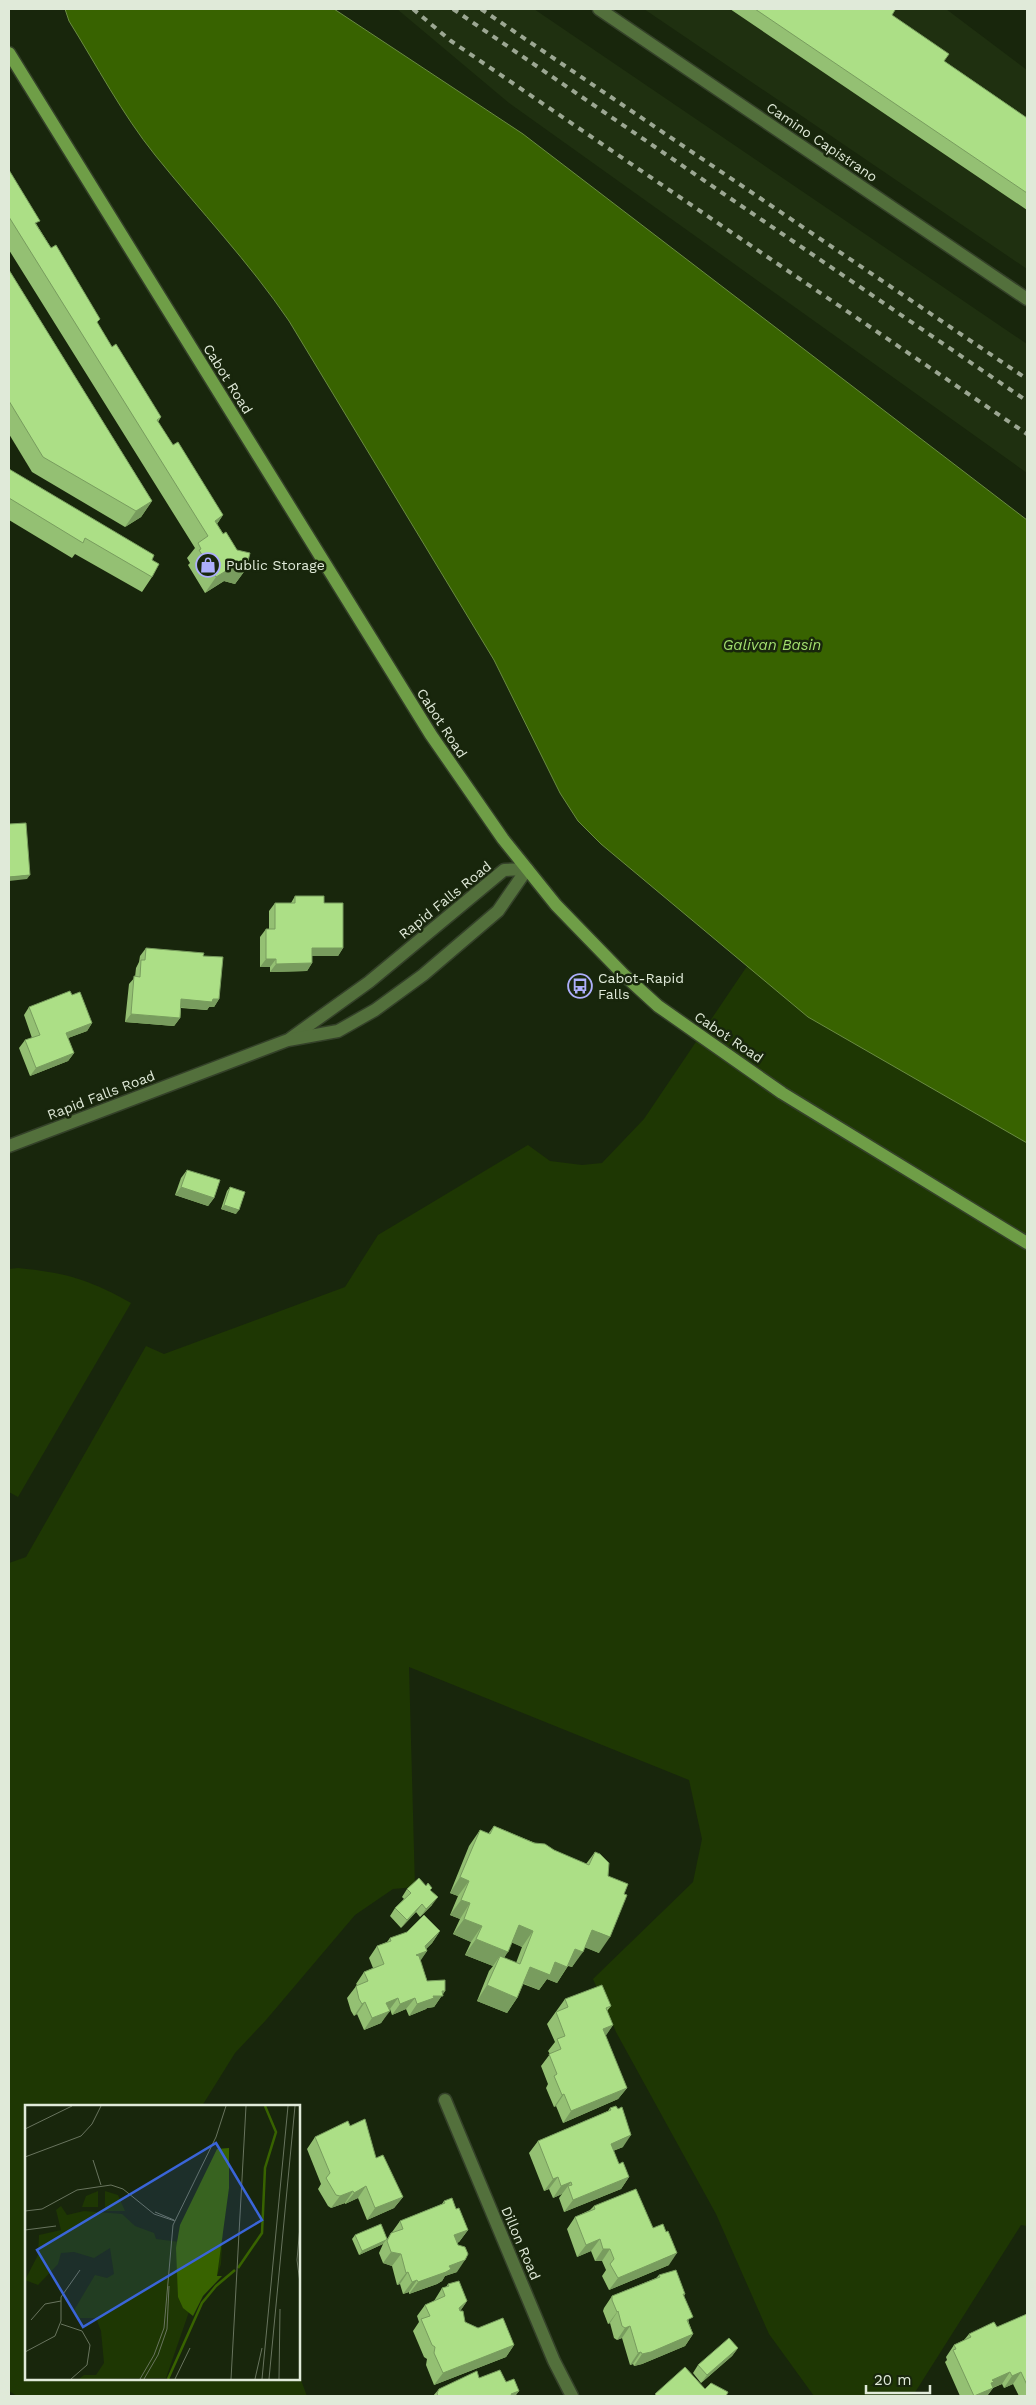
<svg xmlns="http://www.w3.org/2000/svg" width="1036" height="2405" font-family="'Work Sans',sans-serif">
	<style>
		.built { fill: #1f3010 }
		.green { fill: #1e3703 }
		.water { fill: #386300; stroke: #6a8c41 }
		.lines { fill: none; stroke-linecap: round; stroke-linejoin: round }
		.minor-casing { stroke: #344129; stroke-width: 15 }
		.tertiary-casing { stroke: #344129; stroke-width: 15 }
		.secondary-casing { stroke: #344129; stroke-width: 15 }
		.minor { stroke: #53703c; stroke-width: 12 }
		.tertiary { stroke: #53703c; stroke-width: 12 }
		.secondary { stroke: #6f9e47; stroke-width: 12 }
		.rail { stroke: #9ca793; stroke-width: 4; stroke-dasharray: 6 6; stroke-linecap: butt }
		.wall { fill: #94c073; fill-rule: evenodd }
		.shaded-wall { fill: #789c5e }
		.building { fill: #acdf86; stroke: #789c5e }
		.labels { text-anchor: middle; stroke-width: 5; stroke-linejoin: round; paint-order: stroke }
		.street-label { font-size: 14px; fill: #e0ead9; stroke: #18260c }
		.poi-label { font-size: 14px; fill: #e0ead9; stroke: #18260c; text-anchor: start }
		.water-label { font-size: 15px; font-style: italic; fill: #a2df6f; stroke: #18260c }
		.inset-river { fill: none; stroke: #386300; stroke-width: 2.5 }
		.inset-road { fill: none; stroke: #68745e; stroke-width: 1 }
		.view { fill: #3a65d8; fill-opacity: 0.15; stroke: #3a65d8; stroke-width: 2.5 }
		.inset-edge { fill: none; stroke: #e0ead9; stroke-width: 2.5 }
	</style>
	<rect width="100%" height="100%" fill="#18260c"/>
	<g class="built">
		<polygon points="397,9 534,9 1027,344 1027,473 509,103"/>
		<polygon points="644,9 946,9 1027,70 1027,269"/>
	</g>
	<g class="green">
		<polygon points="134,9 1027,528 1027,2226 1021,2225 914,2394 903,2396 814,2396 769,2334 716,2214 616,2032 593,1979 693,1882 702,1839 689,1780 409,1667 415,1887 393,1889 355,1915 266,2020 235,2053 202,2106 26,2106 26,2379 299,2379 299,2375 307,2396 17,2396 9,2391 9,1563 26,1557 146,1346 164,1354 345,1287 378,1235 528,1145 550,1161 582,1165 602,1163 644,1119 768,935"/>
		<path d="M18,1268C67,1273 88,1279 131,1303L18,1497L9,1492V1269Z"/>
	</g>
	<path class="water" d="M65,9H334L523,134L1027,520V1143L808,1017L601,844L578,821L560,793L494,660L289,321C249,262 200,211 155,155C122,114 97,66 69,21Z"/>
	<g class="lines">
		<g class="minor-casing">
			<g id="minor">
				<polyline points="599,9 1027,299"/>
				<polyline points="445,2100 554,2361 572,2396"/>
			</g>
		</g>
		<g class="tertiary-casing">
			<g id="tertiary">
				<polyline points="291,1038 369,982 504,870 527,869"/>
				<polyline points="9,1146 288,1040 338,1031 375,1010 423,975 498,911 527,869"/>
			</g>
		</g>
		<g class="secondary-casing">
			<polyline id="secondary" points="9,53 431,735 503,839 556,905 623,974 658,1006 782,1093 1027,1243"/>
		</g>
		<use href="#minor" class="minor"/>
		<use href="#tertiary" class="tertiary"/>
		<use href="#secondary" class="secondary"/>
		<g class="rail">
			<polyline points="413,9 451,41 1027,434"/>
			<polyline points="453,9 1027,401"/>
			<polyline points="481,9 1027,379"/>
		</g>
	</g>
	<g class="wall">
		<polygon points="730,9 893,9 892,15 944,61 1027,118 1027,210"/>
		<polygon points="9,170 37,225 112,347 161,417 158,422 173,445 223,515 217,524 246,569 235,584 224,581 205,593 188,565 190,563 187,558 195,548 9,250"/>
		<polygon points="9,270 152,501 141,517 125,527 32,472 9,434"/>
		<polygon points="9,469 152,560 152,577 142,592 75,554 72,558 9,520"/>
		<polygon points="295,896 324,903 343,948 338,956 312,956 312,963 307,971 270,972 270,967 260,967 260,937 266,929 269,929 269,911 275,903 291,903"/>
		<polygon points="146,948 203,956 219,999 214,1007 209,1007 207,1010 181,1008 180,1018 174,1026 125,1022 129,984 135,977 136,968 139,962 140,956"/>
		<polygon points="72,995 92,1023 87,1031 68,1038 74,1053 68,1061 30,1076 19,1048 25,1040 32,1038 24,1015 29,1007"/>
		<polygon points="187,1170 214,1198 208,1206 175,1195 181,1178"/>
		<polygon points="230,1187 236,1214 221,1209 227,1191"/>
		<path d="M494,1826L586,1864L595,1852L599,1953L585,1947L572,1967L568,1966L557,1983L547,1979L539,1990L523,1984L517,1998L507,2013L477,2001L489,1971L493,1966L465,1955L471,1942L453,1934L460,1919L450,1915L458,1896L450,1893L469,1846L480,1830L488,1834ZM512,1942L522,1947L516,1963L504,1958Z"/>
		<polygon points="407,1889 431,1890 432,1905 420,1917 416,1912 401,1928 390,1916 395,1908 404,1899 402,1897"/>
		<polygon points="440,1931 432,1943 426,1949 427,1951 420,1960 427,1981 445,1991 434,2007 427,2008 426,2009 409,2016 406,2009 392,2015 390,2009 381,2023 364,2030 357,2014 354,2016 351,2011 347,1998 357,1985 356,1984 364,1972 373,1968 369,1958 377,1946 387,1942 390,1938"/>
		<polygon points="565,1999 611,2006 607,2011 613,2025 605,2036 627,2088 618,2099 563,2123 556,2106 554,2107 546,2088 548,2084 541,2066 550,2054 548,2051 555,2042 547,2024"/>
		<polygon points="610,2108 623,2147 613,2151 619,2164 629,2177 621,2189 564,2212 559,2198 562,2194 553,2198 549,2189 544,2191 529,2153 538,2141 608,2111"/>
		<polygon points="350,2126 376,2158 403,2197 394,2208 367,2220 358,2198 345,2204 345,2203 331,2208 328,2206 318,2189 321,2184 307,2149 315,2137"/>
		<polygon points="444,2201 456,2209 468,2230 459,2242 457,2243 457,2272 445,2276 442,2281 437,2284 409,2294 409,2292 403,2294 400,2284 397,2285 392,2266 383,2263 379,2253 383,2244 359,2255 352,2239 355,2235 387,2239 400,2221 442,2204"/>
		<polygon points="594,2206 669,2265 609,2290 602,2276 606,2270 602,2261 595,2261 591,2251 577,2257 567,2229 575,2217 590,2210"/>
		<polygon points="659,2275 685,2294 684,2296 689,2323 693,2334 685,2346 642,2364 634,2366 633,2364 630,2365 622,2338 617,2340 614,2338 610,2323 608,2324 603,2311 604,2308 612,2296 656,2278"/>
		<polygon points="448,2284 467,2301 460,2311 465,2322 514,2345 506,2357 434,2385 426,2365 427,2359 424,2357 413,2331 419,2322 417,2316 425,2305 434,2301 442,2288 446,2287"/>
		<polygon points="1027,2314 1027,2396 1019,2396 1013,2384 1004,2388 1002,2384 993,2388 987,2396 960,2396 945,2362 947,2360 946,2357 954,2345 964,2340 969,2334 997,2327"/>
		<polygon points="738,2348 732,2356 701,2383 693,2373 698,2365"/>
		<polygon points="479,2378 506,2382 519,2391 515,2396 433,2396 439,2389"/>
	</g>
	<g class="shaded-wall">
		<polygon points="152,501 141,517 125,527 136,511"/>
		<polygon points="223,515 212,531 215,521"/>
		<polygon points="234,566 246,569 235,584 224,581 205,593 216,577"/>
		<polygon points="30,875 27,879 9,881 9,877"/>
		<polygon points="312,948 343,948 338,956 307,956"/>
		<polygon points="266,959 276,959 270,967 260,967"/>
		<polygon points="312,963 307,971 270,972 276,964"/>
		<polygon points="181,999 219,999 214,1007 209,1007 207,1010 176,1007"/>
		<polygon points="131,1014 180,1018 174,1026 125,1022"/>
		<polygon points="92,1023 87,1031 60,1041 66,1033"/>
		<polygon points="74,1053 68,1061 30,1076 36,1068"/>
		<polygon points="181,1187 214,1198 208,1206 175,1195"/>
		<polygon points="224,1205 239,1210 236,1214 221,1209"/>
		<polygon points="460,1877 469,1881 458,1896 450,1893"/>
		<polygon points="438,1897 432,1905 420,1917 426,1909"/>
		<polygon points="461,1900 470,1903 460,1919 450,1915"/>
		<polygon points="422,1904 416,1912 401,1928 407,1920"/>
		<polygon points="464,1919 482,1926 471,1942 453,1934"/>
		<polygon points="519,1925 533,1931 522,1947 508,1941"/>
		<polygon points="592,1930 610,1937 599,1953 581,1946"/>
		<polygon points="440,1931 432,1943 422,1953 427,1951 419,1963 408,1967 425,1946"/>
		<polygon points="476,1939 508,1952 497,1968 500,1956 493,1966 465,1955"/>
		<polygon points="575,1949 583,1952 572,1967 565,1964"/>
		<polygon points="555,1962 567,1967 557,1983 547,1979 539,1990 520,1982 530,1967"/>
		<polygon points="487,1985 517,1998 507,2013 477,2001"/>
		<polygon points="442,1991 445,1991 434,2007 427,2008 426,2009 409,2016 417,2004"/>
		<polygon points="398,1998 390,2009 378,2014 386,2003"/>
		<polygon points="415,1998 406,2009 392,2015 400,2004"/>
		<polygon points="365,2002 357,2014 354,2016 362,2004"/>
		<polygon points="390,2011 381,2023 364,2030 372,2018"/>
		<polygon points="613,2025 605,2037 603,2029"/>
		<polygon points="627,2088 618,2099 563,2123 571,2111"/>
		<polygon points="564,2094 556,2106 554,2107 562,2095"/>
		<polygon points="631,2135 623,2147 602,2155 611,2144"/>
		<polygon points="558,2177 549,2189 544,2191 553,2179"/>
		<polygon points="629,2177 621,2189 564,2212 573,2200"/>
		<polygon points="571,2182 562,2194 553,2198 561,2186"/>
		<polygon points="366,2186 358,2198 345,2204 354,2193"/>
		<polygon points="353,2191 345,2203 331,2208 340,2196"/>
		<polygon points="403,2197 394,2208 367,2220 375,2208"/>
		<polygon points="468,2230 459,2242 445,2247 454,2235"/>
		<polygon points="600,2239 591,2251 577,2257 586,2245"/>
		<polygon points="386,2240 383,2244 359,2255 362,2251"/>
		<polygon points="603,2249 610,2249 602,2261 595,2261"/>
		<polygon points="391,2252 401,2254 392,2266 383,2263"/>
		<polygon points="677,2253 669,2265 609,2290 618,2278"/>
		<polygon points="465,2260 457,2272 445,2276 442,2281 437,2284 409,2294 418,2282 449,2266"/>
		<polygon points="408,2272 400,2284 397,2285 406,2273"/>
		<polygon points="417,2280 409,2292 403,2294 412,2282"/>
		<polygon points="467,2301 459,2313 459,2308"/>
		<polygon points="618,2311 610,2323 608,2324 617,2312"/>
		<polygon points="630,2326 622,2338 617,2340 625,2328"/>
		<polygon points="693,2334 685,2346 642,2364 634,2366 642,2354"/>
		<polygon points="514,2345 506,2357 434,2385 443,2373"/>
		<polygon points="738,2348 732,2356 701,2383 707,2375"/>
		<polygon points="641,2352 633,2364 630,2365 638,2353"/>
		<polygon points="1010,2372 1002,2384 989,2389 993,2388 987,2396 974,2396 992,2380"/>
		<polygon points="1021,2372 1013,2384 1004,2388 1012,2376"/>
		<polygon points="519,2391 515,2396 510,2396 511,2394"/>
	</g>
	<g class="building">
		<polygon points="755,9 893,9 895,10 892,15 949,54 944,61 1027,118 1027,193"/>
		<polygon points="9,170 40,221 35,223 51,248 56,245 100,319 97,322 112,347 116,344 161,417 157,420 173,445 178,442 223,515 215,521 223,534 226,532 237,550 250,553 246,569 234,566 216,577 199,550 201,549 198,543 208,536 9,217"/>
		<polygon points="9,270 152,501 136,511 43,457 9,401"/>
		<polygon points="9,469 154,555 152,560 159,564 152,577 85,538 83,543 9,498"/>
		<polygon points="26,823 30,875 9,877 9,824"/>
		<polygon points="295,896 324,896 324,903 343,903 343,948 312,948 312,963 276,964 276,959 266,959 266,929 275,929 275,903 295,903"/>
		<polygon points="146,948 204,953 203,956 223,957 219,999 213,999 212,1002 181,999 180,1018 131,1014 134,976 140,977 141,960 145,960"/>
		<polygon points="70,991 72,995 80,992 92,1023 66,1033 74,1053 36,1068 25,1040 40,1035 29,1007"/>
		<polygon points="187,1170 220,1180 214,1198 181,1187"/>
		<polygon points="230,1187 245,1192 239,1210 224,1205"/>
		<polygon points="494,1826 534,1843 545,1844 554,1850 589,1865 595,1852 600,1854 609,1863 608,1876 628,1884 624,1894 627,1895 610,1937 592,1930 583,1952 575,1949 567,1967 555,1962 550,1975 530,1967 517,1998 487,1985 500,1956 520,1964 533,1931 519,1925 508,1952 476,1939 482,1926 464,1919 470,1903 461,1900 469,1881 460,1877 480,1830 490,1834"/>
		<polygon points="419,1878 426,1886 428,1883 432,1888 430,1890 438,1897 426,1909 422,1904 407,1920 395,1908 411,1893 407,1889"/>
		<polygon points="424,1915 440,1931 425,1946 427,1951 416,1955 419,1956 427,1981 445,1980 445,1991 442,1991 443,1996 433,1996 434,1998 417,2004 415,1998 400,2004 398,1998 386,2003 390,2011 372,2018 365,2002 362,2004 359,1999 356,1986 368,1981 364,1972 384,1964 377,1946 391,1941 390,1938 407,1932"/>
		<polygon points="602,1985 611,2006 606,2008 613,2025 603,2029 627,2088 571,2111 564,2094 562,2095 554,2076 557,2074 549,2054 561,2049 557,2039 565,2036 556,2012 568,2007 565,1999"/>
		<polygon points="616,2106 618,2109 622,2107 631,2135 611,2144 619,2164 623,2162 629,2177 573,2200 568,2186 572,2185 571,2182 561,2186 558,2177 553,2179 538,2141 611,2110 610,2108"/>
		<polygon points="365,2119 376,2158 383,2155 403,2197 375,2208 366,2186 354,2193 353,2191 340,2196 336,2195 326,2178 330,2173 315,2137 348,2121 350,2126"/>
		<polygon points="636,2189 653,2228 663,2224 666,2232 668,2231 677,2253 618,2278 610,2264 614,2259 610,2249 603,2249 600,2239 586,2245 575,2217 595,2209 594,2206"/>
		<polygon points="452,2198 456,2209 459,2208 468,2230 454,2235 458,2245 465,2247 468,2254 465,2260 449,2266 451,2269 446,2272 418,2282 417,2280 412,2282 408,2272 406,2273 401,2254 391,2252 387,2241 391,2233 403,2229 400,2221 445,2203 444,2201"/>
		<polygon points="381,2224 387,2239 386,2240 362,2251 355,2235"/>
		<polygon points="676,2270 685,2294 683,2294 693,2317 687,2320 693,2334 651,2352 642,2354 641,2352 638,2353 630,2326 625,2328 622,2326 618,2311 617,2312 612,2300 612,2296 660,2277 659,2275"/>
		<polygon points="459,2281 467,2301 459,2308 460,2311 463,2311 465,2322 478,2328 503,2318 514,2345 443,2373 434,2353 435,2347 432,2345 421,2319 430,2316 425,2305 445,2296 442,2288 449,2286 448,2284"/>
		<polygon points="1027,2314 1027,2385 1021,2372 1012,2376 1010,2372 992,2380 994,2382 991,2383 993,2388 974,2396 953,2350 956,2349 954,2345 971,2337 969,2334 994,2322 997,2327"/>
		<polygon points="729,2338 738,2348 707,2375 698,2365"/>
		<polygon points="685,2367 705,2389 711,2383 728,2392 726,2396 727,2396 657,2396 655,2394"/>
		<polygon points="500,2370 506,2382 514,2379 519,2391 511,2394 512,2396 438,2396 437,2393 439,2389 477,2371 479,2378"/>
	</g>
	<defs>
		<g id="shop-ring" transform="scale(1.25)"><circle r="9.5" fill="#18260c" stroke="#adaffb" stroke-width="1.5"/><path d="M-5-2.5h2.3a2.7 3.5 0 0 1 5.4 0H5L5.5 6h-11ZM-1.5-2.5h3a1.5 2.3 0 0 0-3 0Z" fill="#adaffb"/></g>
		<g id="bus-ring" transform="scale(1.25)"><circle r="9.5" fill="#18260c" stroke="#adaffb" stroke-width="1.5"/><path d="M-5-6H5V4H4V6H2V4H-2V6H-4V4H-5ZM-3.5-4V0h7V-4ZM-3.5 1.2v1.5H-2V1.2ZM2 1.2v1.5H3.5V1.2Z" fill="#adaffb"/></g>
	</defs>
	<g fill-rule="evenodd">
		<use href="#shop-ring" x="208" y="565"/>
		<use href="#bus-ring" x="580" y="986"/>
	</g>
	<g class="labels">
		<g class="street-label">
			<text transform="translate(822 142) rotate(34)" y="5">Camino Capistrano</text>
			<text transform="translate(228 379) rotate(58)" y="5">Cabot Road</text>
			<text transform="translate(442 723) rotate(57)" y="5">Cabot Road</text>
			<text transform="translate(445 900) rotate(-39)" y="5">Rapid Falls Road</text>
			<text transform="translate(729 1037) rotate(34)" y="5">Cabot Road</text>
			<text transform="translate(101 1095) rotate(-21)" y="5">Rapid Falls Road</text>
			<text transform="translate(521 2243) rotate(67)" y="5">Dillon Road</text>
		</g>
		<g class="poi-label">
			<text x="226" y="570">Public Storage</text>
			<text x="598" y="983">Cabot-Rapid<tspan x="598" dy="16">Falls</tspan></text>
		</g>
		<g class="water-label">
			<text x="772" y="650">Galivan Basin</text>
		</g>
	</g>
	<g transform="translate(25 2105)">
		<rect width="275" height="275" fill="#18260c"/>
		<path d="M202,49L196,159L192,171L166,201L141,273L54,274L59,270H71L79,258L76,226L71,213H54L48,207L70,170L82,173L89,169L85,143L69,153L49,147L36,148L33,159L13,180L0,175L13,150L14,130L36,125L31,105L36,101L42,110L59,106L97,109L110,121L129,128L131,134L155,137ZM73,86V102H57L61,91ZM80,86L93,90L100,106H80Z" fill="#1e3703"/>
		<path d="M204,43V83L192,171H197L178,191L168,211L158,203L153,192L151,143L155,120L192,44Z" fill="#386300"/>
		<path class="inset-river" d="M213,163L237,128L240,63L251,27L240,1M143,274L177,198L191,181L210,165"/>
		<path class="inset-road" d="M0,24L47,1M0,52L56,31L67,19L76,1M68,55L76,80M0,106L17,104L52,85L86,80L98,84L129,109L150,116M130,107L149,115M275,121L272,155L275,178M0,125L31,121M6,215L20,199L36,196M36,219L57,226L65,240L62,260L46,274M0,247L30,231L36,216V192L55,165M115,274L129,250L139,223L148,120L191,32L201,1M119,274L133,250L142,224L144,181M150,274L165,243M206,274L221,1M230,274L237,243M237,274L263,1M244,274L270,1M254,274L255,204"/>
		<path class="view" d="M191,38L237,115L58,222L12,145Z"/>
		<rect width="275" height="275" class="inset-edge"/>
	</g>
	<rect width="1036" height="2405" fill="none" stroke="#e0ead9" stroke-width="20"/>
	<path d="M866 2385v8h64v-8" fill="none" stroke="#e0ead9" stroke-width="2.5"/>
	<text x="874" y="2385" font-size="15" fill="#e0ead9" stroke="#18260c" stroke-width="4" paint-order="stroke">20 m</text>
</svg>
